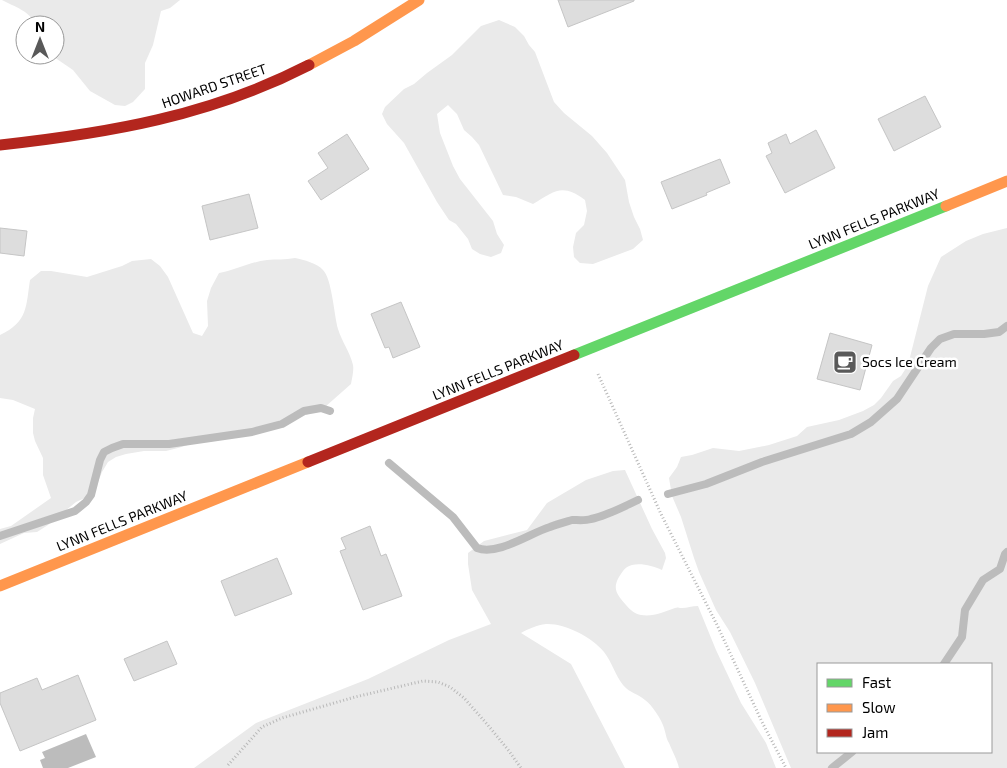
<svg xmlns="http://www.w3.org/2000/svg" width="1007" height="768" font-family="'Exo 2',sans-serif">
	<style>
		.green { fill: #eaeaea; fill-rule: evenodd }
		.water { fill: #bcbcbc }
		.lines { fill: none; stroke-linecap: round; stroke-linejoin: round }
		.stream { stroke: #bcbcbc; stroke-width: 8 }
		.building { fill: #ddd; stroke: #c5c5c5 }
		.path { stroke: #b8b8b8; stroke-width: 3; stroke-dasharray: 1 2.5; stroke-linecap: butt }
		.fast { stroke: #63d668; stroke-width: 11 }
		.slow { stroke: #ff974d; stroke-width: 11 }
		.jam { stroke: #b3261e; stroke-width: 11 }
		.labels { text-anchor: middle; stroke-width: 5; stroke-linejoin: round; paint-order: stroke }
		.street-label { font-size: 14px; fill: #000; stroke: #fff }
		.poi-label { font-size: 14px; fill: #000; stroke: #fff; text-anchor: start }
	</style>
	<rect width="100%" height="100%" fill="#fff"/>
	<g class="green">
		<path d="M2,0H180L170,8L161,11L153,45L145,63V89L133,102L125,106L115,105L90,91L73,70L51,55H55V25H36C30,11 15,7 2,0Z"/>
		<path d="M499,20L515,27L524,36L529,45L535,52L554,102L564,113L592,136L607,153L625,180L629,202L634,217L640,229L643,240L633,249L593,264L580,263L574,257L573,247L576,233L584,225L587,211L585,200C562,183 555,191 533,204L516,197L503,195L479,145L472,137L464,130L457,114L448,105L437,114L440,133L453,166L460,179L493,221L497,234L504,245L501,253L491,257L480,254L472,249L468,239L456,224L449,220L437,202L404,143L387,124L382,114L385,107L404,89L414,84L427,73L452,55L481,26Z"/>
		<path d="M1007,228V768H791L755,683L730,632L716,610L699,572L694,558L681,517L672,496L669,478L677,467L681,457L692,455L713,448L739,451L769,445L797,436L807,427L839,420L863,411L874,405L881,398L893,381L901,376L908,365L928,286L941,257L966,241L983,234ZM818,664H991V752H818Z"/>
		<path d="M295,258C304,260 317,263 323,270C332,279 334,315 338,329C342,342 350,352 353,365C354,371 352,378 351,384L325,407L309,414L246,431L224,434L178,448L166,451H144L126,454L116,457L108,462L102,472L98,482L93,490L87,497L76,502L48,525L37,532L24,533L0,544V529L11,526L51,498L43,475V458L35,441L33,433V418L35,409L13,400L0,398V335C28,322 26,306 30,280L41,271H51L87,277L122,266L132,261L151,259L160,266L168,277L193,333L202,336L208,326L207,301L211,288L219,273C236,270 250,262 267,260C276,259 285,260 295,258Z"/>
		<path d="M625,470L652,529L665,553L666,558L662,570C653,566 642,563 632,565C628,566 625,568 623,571C612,586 614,592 626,605C630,610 635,614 641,615C653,617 664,612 675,608C681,607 676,608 682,608C687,608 692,606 698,606L716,650L741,703L766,743L776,768H679C677,759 672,751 669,743C666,738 666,734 664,728C662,720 652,705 645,700C637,693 631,694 623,685C615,675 612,662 604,652C592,637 564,623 546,624C537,625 528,629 521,633L571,664L625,768H194L256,723L368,679L449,640L491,624L472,590L468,564V553L484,541L527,530L547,503L586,480L613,471Z"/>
	</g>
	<polygon class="water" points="86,734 96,757 68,768 43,768 40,760 45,758 42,752"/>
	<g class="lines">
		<g class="stream">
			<path d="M389,463L453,517L477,548C498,556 530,533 550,527C557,524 565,522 572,520C578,520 585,521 591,519C606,516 623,507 638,500"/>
			<polyline points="668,494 706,484 762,462 851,434 871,422 897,399 931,348 940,339 954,334 984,334 999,332 1007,326"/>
			<polyline points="0,536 75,511 86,502 91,495 100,460 104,452 112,448 123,444 169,444 252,432 282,424 304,411 321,408 330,411"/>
			<polyline points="944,664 962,637 965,610 983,580 1000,569 1005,554 1007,552"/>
			<polyline points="832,768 852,752"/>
		</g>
	</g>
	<g class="building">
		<polygon points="558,0 634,0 634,1 568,27"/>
		<polygon points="925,96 941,127 894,151 878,119"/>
		<polygon points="816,130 835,168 785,193 766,156 772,153 768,143 786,134 790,144"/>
		<polygon points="347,134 369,169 321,200 308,181 328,168 318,153"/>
		<polygon points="720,159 730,183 706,193 707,195 672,209 661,182"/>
		<polygon points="249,194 258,228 210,240 202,206"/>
		<polygon points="0,228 27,231 24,256 0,253"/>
		<polygon points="401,302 420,347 393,358 389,347 385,348 371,314"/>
		<polygon points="830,333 872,345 860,390 817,379"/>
		<polygon points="370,526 381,556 386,554 402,596 363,610 340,551 346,549 341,538"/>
		<polygon points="277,558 292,594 235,616 221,581"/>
		<polygon points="167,641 177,664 134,681 124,659"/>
		<polygon points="78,675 96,720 20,751 0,703 0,693 37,678 42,690"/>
	</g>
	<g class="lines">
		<g class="path">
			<polyline points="598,374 661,514 718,627 762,722 786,768"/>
			<polyline points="228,765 262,727 282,718 355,697 423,681 438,682 450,687 464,698 487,724 509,751 521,768"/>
		</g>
		<polyline class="fast" points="574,355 946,206"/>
		<g class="slow">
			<polyline points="309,65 354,41 419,0"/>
			<polyline points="946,206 1007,181"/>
			<polyline points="0,586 308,462"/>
		</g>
		<g class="jam">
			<path d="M0,145C109,133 210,116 309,65"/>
			<polyline points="308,462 574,355"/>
		</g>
	</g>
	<defs>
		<g id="cafe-square" transform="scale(1.25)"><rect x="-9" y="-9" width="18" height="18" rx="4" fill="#595959" stroke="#fff"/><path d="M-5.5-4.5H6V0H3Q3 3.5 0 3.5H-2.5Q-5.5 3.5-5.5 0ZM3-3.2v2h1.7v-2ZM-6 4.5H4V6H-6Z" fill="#fff"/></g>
	</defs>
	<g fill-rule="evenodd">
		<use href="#cafe-square" x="845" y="362"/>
	</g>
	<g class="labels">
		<g class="street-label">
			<text transform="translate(214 86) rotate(-19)" y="5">HOWARD STREET</text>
			<text transform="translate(874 219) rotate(-22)" y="5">LYNN FELLS PARKWAY</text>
			<text transform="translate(498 370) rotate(-22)" y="5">LYNN FELLS PARKWAY</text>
			<text transform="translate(122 521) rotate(-22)" y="5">LYNN FELLS PARKWAY</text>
		</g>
		<g class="poi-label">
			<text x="862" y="367">Socs Ice Cream</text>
		</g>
	</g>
	<rect x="817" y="663" width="175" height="90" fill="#ffffff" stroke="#999999"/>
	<rect x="827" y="679" width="25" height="8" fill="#63d668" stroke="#999999"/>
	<text x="862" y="688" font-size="15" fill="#000000">Fast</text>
	<rect x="827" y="704" width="25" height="8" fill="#ff974d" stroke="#999999"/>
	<text x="862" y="713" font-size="15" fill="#000000">Slow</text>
	<rect x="827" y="729" width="25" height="8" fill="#b3261e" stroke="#999999"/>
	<text x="862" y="738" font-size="15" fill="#000000">Jam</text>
	<g transform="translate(40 40)"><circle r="24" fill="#ffffff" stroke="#999999"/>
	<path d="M0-4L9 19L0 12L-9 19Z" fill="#595959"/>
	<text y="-8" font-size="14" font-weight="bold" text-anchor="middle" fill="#000000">N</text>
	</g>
</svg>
